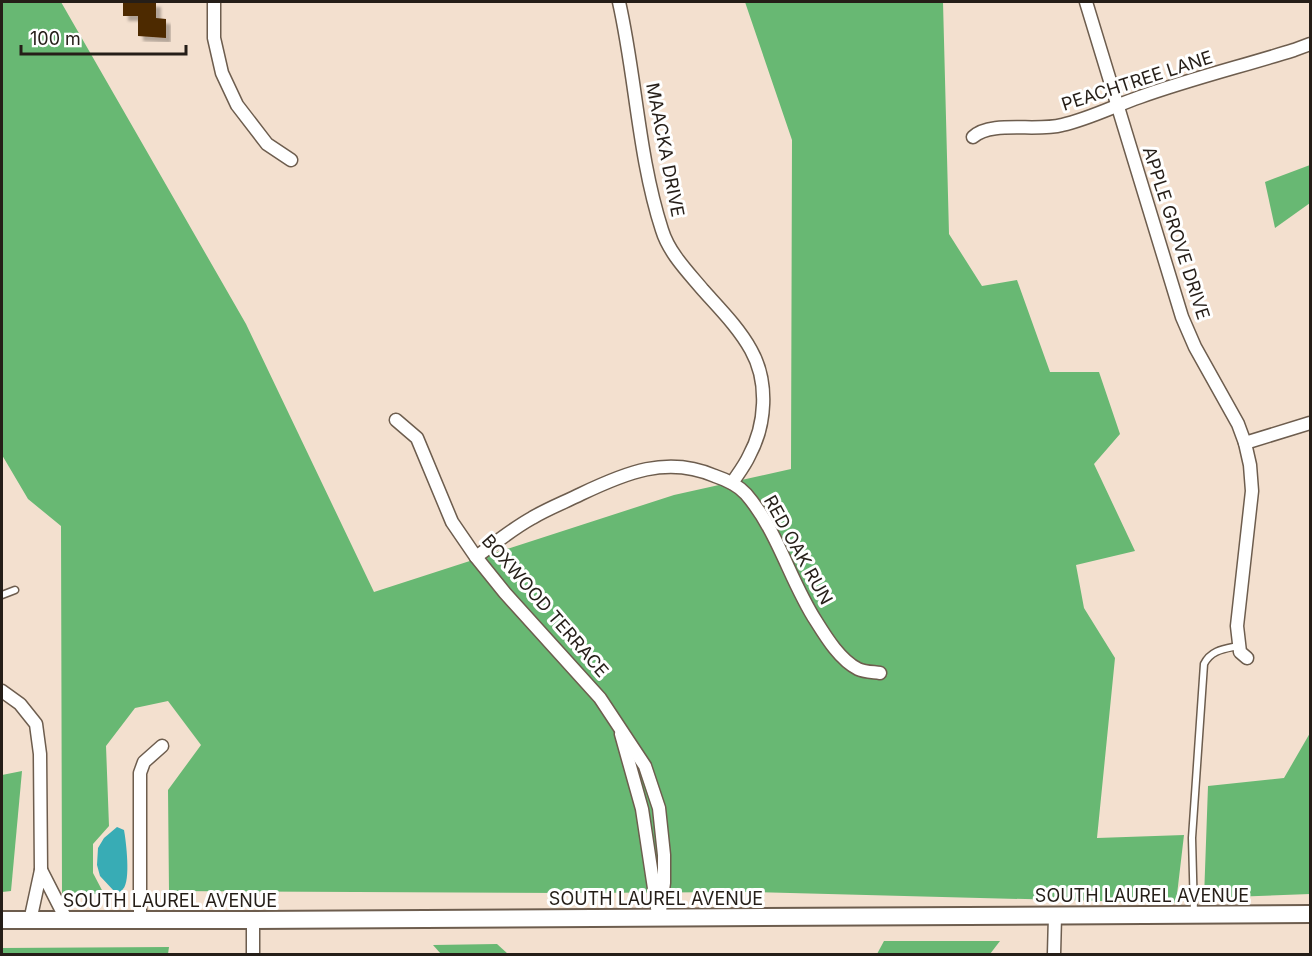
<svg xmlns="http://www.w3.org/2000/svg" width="1312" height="956" font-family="Inter,sans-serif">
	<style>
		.forest { fill: #68b873 }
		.water { fill: #38acb5 }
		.building { fill: #4e2a00; filter: url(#shadow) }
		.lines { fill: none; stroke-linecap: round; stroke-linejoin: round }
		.lane-casing { stroke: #6d5d4e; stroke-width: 9 }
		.street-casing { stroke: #6d5d4e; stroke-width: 15 }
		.secondary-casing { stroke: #6d5d4e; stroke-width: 20 }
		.lane { stroke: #fff; stroke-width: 6 }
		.street { stroke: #fff; stroke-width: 12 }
		.secondary { stroke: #fff; stroke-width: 16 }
		.labels { text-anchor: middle; stroke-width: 6; stroke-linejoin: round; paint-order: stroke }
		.street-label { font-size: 18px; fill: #251e18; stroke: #fff }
	</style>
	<defs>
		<filter id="shadow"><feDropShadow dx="5" dy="5" stdDeviation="1.5" flood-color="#0004"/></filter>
	</defs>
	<rect width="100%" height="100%" fill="#f3e0cf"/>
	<g class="forest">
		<polygon points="2,2 61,2 246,324 374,592 674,495 791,469 792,140 745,2 943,2 949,234 982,286 1017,280 1050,372 1099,372 1120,434 1094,464 1135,551 1076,565 1084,608 1115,658 1097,838 1184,835 1176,903 750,892 564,893 169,891 168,790 201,745 168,701 135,708 106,746 109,826 93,844 93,873 104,894 62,894 61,526 28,499 2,455"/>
		<polygon points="1310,165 1310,203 1275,228 1265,182"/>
		<polygon points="1310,733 1310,894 1204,898 1208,786 1284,778"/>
		<polygon points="22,771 11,891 2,892 2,775"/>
		<polygon points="884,941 1000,941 990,954 877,954"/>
		<polygon points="497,944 508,954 441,954 433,945"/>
		<polygon points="169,947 168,954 2,954 2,948"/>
	</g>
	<path class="water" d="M117,827L124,830C126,841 131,881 123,889C120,893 118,892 114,891L100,876L97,865L98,848L104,838Z"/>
	<polygon class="building" points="123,2 156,2 156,18 166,19 166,38 138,36 138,16 123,16"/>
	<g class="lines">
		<g class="lane-casing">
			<g id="lane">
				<polyline points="2,595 15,590"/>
				<path d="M1194,913L1192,838L1204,664C1211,650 1224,649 1238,646"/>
			</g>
		</g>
		<g class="street-casing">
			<g id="street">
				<polyline points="214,2 214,38 222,73 237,105 267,144 291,160"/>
				<path d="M619,2C636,77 638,156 662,230C669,253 688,272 703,290C720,309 739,328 751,350C769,382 766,425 749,456C745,465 738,474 732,483"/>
				<polyline points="1086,2 1182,317 1195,347 1238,424 1245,443 1250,465 1252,491 1237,626 1240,652 1247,658"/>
				<path d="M973,137C991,120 1036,132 1062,125C1089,119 1114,106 1140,97C1190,79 1243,66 1294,50L1310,44"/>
				<polyline points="396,420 417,438 452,522 476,557 505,593 600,698 645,766 659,808 664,855 664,883 659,918"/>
				<polyline points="1245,443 1310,423"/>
				<path d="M476,557C494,544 512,529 532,518C547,509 565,502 581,494C625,473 667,455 715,476C727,480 738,485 746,494C778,531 790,581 816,621C826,637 840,660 858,669C864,672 873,672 880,673"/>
				<polyline points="2,691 20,704 36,724 40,754 41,870"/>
				<polyline points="621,734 642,809 657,908"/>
				<polyline points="30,921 41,870 67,921"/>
				<polyline points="140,921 140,773 144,762 162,746"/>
				<polyline points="253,954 253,920"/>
				<polyline points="1054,954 1055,916"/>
			</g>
		</g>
		<g class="secondary-casing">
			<polyline id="secondary" points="2,920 253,920 1310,914"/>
		</g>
		<use href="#lane" class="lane"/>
		<use href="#street" class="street"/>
		<use href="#secondary" class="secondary"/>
	</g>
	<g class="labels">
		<g class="street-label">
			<text transform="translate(1137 81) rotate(-18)" y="6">PEACHTREE LANE</text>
			<text transform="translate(665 150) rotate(79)" y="6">MAACKA DRIVE</text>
			<text transform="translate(1176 233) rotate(72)" y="6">APPLE GROVE DRIVE</text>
			<text transform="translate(798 550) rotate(61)" y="6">RED OAK RUN</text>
			<text transform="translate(545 606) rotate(49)" y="6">BOXWOOD TERRACE</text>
			<text x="1142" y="902">SOUTH LAUREL AVENUE</text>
			<text x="656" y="905">SOUTH LAUREL AVENUE</text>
			<text x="170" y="907">SOUTH LAUREL AVENUE</text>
		</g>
	</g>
	<rect width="1312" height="956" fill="none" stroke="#251e18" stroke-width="6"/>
	<path d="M21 45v9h165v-9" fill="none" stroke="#251e18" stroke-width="3"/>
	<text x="30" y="45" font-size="18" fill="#251e18" stroke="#ffffff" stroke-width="4.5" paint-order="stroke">100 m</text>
</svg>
